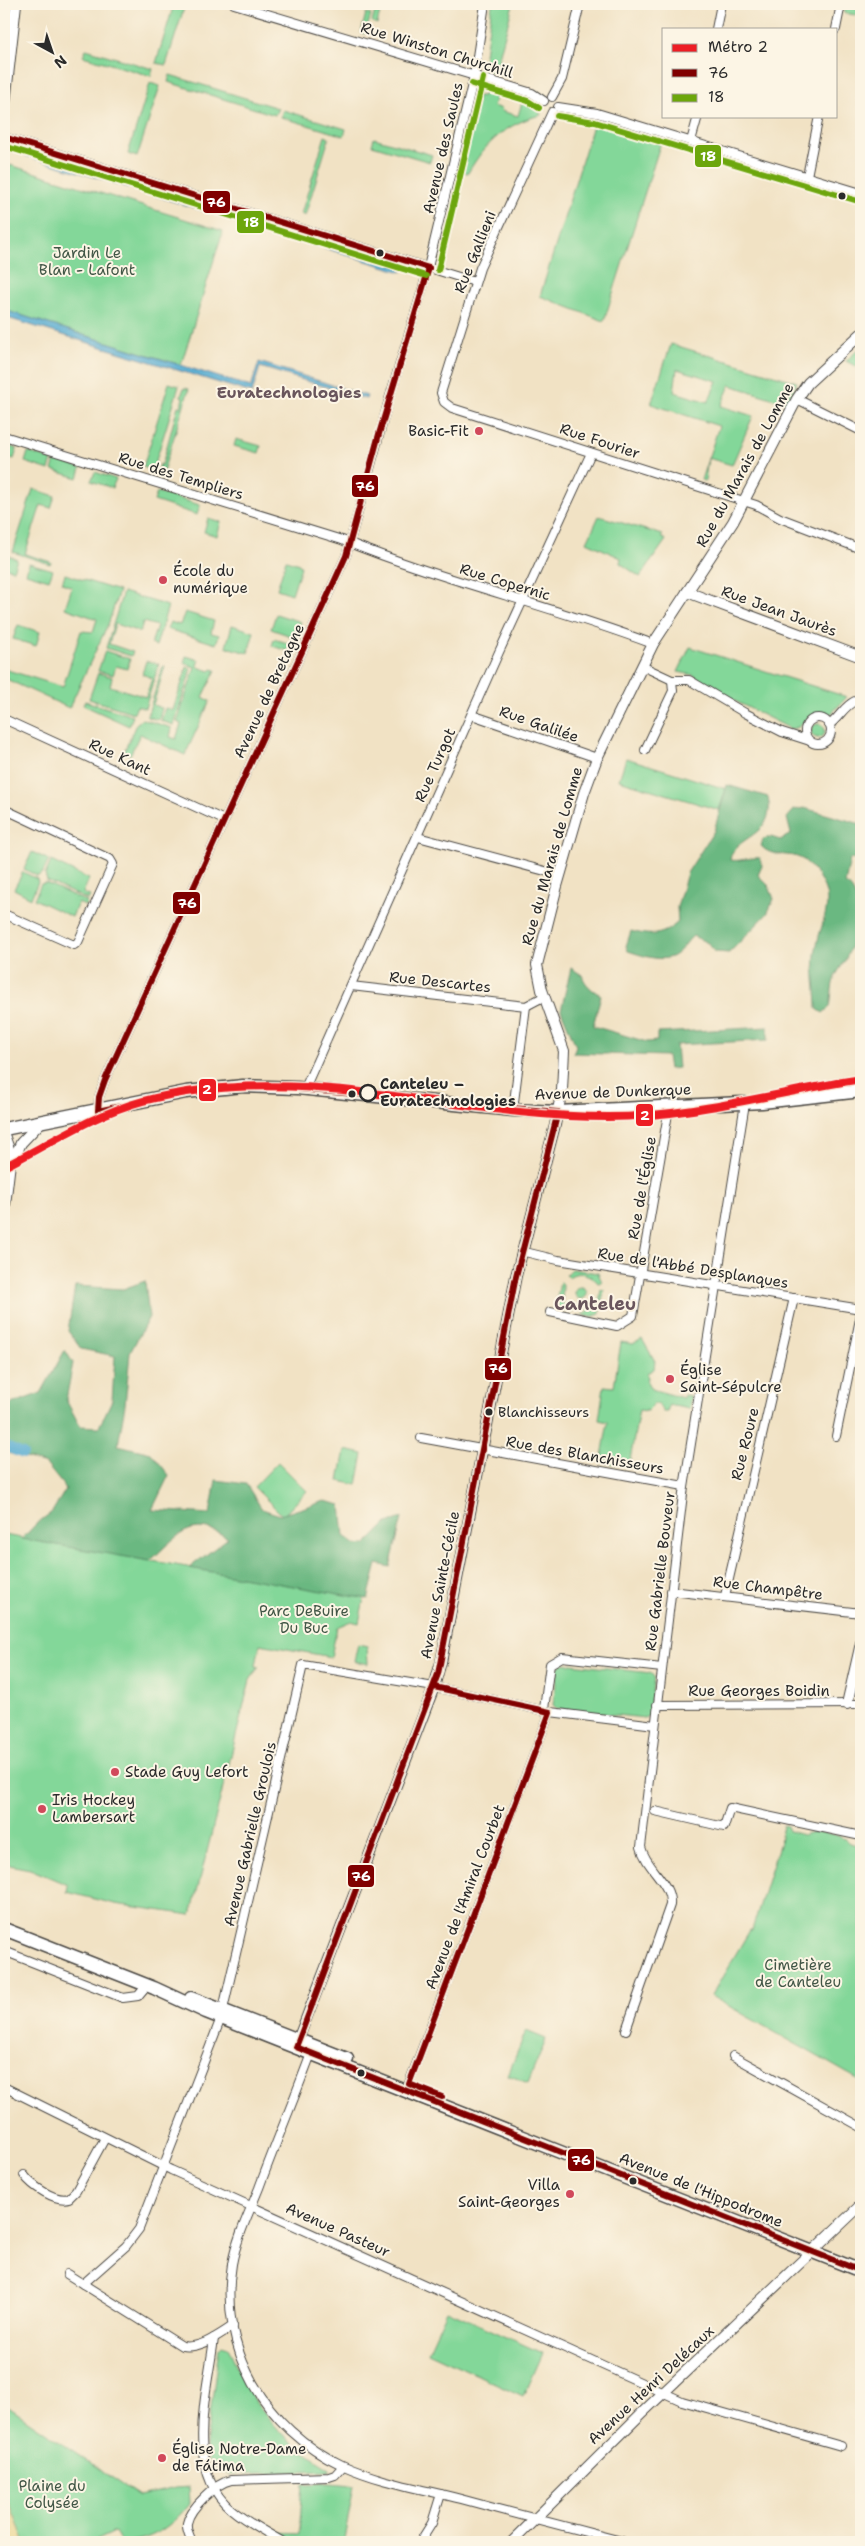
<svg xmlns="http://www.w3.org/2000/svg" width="865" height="2546" font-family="'Shantell Sans',sans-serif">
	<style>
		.green { fill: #83d799; stroke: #578162; fill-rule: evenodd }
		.forest { fill: #6ab881; stroke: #4a7256 }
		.sand { fill: #eeda9e; stroke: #8c8264 }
		.water { fill: #54abd1; stroke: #406b7e }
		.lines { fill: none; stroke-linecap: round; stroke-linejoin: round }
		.canal { stroke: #54abd1; stroke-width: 10 }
		.minor-casing { stroke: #494642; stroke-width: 10 }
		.tertiary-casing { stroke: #494642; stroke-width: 12 }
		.primary-casing { stroke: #494642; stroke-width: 15 }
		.minor { stroke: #fff; stroke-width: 8 }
		.tertiary { stroke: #fff; stroke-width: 10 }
		.primary { stroke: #fff; stroke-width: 12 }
		.bus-1-casing { stroke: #fcf5e5; stroke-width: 10 }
		.bus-2-casing { stroke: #fcf5e5; stroke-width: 10 }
		.bus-1 { stroke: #800000; stroke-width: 6 }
		.bus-2 { stroke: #6ca60b; stroke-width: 6 }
		.metro-1-casing { stroke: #fcf5e5; stroke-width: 11 }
		.metro-1 { stroke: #ed1d24; stroke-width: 8 }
		.bus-dot { fill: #2b2b2b; stroke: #fcf5e5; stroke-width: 2 }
		.poi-dot { fill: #d1495b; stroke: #fcf5e5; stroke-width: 2 }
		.stop-dot { fill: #fcf5e5; stroke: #2b2b2b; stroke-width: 2.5 }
		.labels { text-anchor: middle; stroke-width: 4; stroke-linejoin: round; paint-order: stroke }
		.bus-label { font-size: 14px; fill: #2b2b2b; stroke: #fcf5e5; text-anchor: start }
		.street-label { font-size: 15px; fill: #2b2b2b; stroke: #fcf5e5 }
		.park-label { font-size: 15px; fill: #415646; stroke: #fcf5e5 }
		.poi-label { font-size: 15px; fill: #2b2b2b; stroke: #fcf5e5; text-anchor: start }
		.stop-label { font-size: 15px; font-weight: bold; fill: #2b2b2b; stroke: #fcf5e5; text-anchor: start }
		.neighbourhood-label { font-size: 16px; font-weight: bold; fill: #69555c; stroke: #fcf5e5 }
		.quarter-label { font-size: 18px; font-weight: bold; fill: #69555c; stroke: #fcf5e5 }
		.line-badge { stroke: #fcf5e5; stroke-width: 2 }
		.badge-label { font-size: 14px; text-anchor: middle; font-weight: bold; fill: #fff }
	</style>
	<rect width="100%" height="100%" fill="#fcf5e5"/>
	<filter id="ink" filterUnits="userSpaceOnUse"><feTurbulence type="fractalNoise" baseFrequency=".02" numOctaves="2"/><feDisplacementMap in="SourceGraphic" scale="10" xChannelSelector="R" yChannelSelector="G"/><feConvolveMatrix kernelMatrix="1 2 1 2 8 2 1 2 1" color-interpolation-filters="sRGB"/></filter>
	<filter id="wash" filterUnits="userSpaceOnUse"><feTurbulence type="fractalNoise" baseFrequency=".0096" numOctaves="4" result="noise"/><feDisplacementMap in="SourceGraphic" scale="20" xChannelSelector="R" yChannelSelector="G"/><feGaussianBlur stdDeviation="1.12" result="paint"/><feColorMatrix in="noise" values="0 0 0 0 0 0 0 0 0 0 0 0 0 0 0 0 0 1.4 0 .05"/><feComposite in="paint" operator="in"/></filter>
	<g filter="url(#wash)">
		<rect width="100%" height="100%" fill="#f1e2c4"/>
		<g class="green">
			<polygon points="174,4 185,5 166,65 156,63"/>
			<polygon points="377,4 382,5 377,24 372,22"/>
			<polygon points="492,4 513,4 495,73 483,69"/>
			<polygon points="846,4 861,4 861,16 844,13"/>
			<polygon points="366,13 371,15 365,34 361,33"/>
			<polygon points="86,49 153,69 151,76 83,56"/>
			<polygon points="170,75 278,108 275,115 168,82"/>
			<polygon points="150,83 160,86 137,157 128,154"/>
			<path d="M486,88L498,92L493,106L502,109L501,111L518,116L523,99L534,102L541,115C507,123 485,143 468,173L460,171L478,96H483Z"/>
			<polygon points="283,110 346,129 344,136 281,117"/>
			<polygon points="594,122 661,142 604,321 540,296"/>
			<polygon points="325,136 329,138 305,216 301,214"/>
			<polygon points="374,138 432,155 430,162 372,145"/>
			<polygon points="10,165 223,231 181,365 4,310 4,196"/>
			<path d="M671,344L797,382L787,403L730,385L721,406L753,416L732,465L708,458L705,481L701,480L719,426L651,404ZM677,369L717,381L708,402L674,392Z"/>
			<polygon points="861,347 861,360 857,367 846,361"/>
			<polygon points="169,383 179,386 153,470 143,467"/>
			<polygon points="184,388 189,389 162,475 157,473 160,464 162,465 178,406 181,407 183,397 181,396"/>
			<polygon points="236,439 261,446 259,453 234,446"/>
			<polygon points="4,444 17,449 14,459 4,456"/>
			<polygon points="28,452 52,460 49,470 25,462"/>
			<polygon points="55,460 81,468 78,478 52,470"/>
			<polygon points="95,472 116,479 112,488 91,481"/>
			<polygon points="33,489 55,496 51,508 41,505 25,554 51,562 50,564 13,552"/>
			<polygon points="157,492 200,505 197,515 154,501"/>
			<polygon points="599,516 663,535 661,537 666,540 640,577 620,563 621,558 587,542"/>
			<polygon points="208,518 221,522 217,536 204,532"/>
			<polygon points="4,554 17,559 13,570 4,567"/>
			<polygon points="286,560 299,564 301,567 292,594 277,589"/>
			<polygon points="29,563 53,570 49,580 26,573"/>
			<polygon points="65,574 119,591 109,622 69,708 4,678 4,669 63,687 81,631 93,632 97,619 65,608 72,587 62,583"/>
			<polygon points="123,592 168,606 156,646 151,644 157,626 143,622 140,632 115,624 109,644 133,652 131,656 106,648"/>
			<polygon points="185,612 214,621 211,633 219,635 216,644 167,629 170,622 180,625"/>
			<polygon points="276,614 301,622 294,637 271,629"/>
			<polygon points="18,625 40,632 36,646 13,639"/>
			<polygon points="232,625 254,632 248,653 226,647"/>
			<polygon points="274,639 291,644 288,651 272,646"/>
			<path d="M690,647L847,697L830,715C815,711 809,716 799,727L791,729L727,697L693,675L678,672Z"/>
			<polygon points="105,651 130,659 127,669 116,666 113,675 98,671"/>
			<polygon points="186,656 199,660 198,667 210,671 212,669 216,670 203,697 210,701 185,755 140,734 130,755 124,752 136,724 142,719 172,728 170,737 176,739 181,724 177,722 195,667 184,663"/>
			<polygon points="146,661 159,664 145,708 137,706 134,713 89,699 98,673 112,677 110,686 146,697 152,678 142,674"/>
			<polygon points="163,666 165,666 153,705 162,708 159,720 147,717"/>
			<polygon points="187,667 191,669 174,725 161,721 165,708 173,710"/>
			<polygon points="85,701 133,716 129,726 83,705"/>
			<circle cx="818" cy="731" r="7"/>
			<polygon points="626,758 726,789 719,810 619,780"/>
			<polygon points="32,852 49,860 42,874 37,876 24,869"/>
			<polygon points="51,861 89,879 83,893 90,896 88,900 47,881 45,875"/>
			<polygon points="23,872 37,879 38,882 31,898 14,889"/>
			<polygon points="46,883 87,902 85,906 78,903 72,917 34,899 41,884"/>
			<path d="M572,1269L598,1273L602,1282L598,1283C591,1274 578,1270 569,1277L566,1275Z"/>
			<polygon points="560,1282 563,1284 562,1303 573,1313 561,1310 556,1304"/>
			<circle cx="581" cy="1293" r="6"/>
			<polygon points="601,1290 604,1290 600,1314 591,1317 582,1315 599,1304"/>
			<polygon points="642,1339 655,1361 654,1369 647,1373 648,1379 646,1380 651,1389 683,1398 684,1395 691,1396 689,1409 669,1405 667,1412 663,1412 658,1404 654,1404 647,1411 639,1410 629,1466 601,1462 608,1422 599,1420 604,1386 614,1387 621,1342 633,1344"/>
			<polygon points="345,1450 363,1454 357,1485 339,1481"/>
			<polygon points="278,1462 307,1491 283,1516 254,1487"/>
			<polygon points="4,1535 364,1598 359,1623 351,1621 337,1627 331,1657 260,1644 256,1666 259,1667 250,1680 191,1915 115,1904 67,1892 68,1885 30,1869 4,1864"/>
			<polygon points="358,1644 367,1646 368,1664 354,1661"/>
			<polygon points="562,1663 651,1673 654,1677 649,1715 645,1718 557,1709 553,1705 558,1667"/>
			<path d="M783,1825L787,1826L789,1831L803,1835C814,1829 841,1833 849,1843L861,1846V2081L711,1996L750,1930H752L780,1842Z"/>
			<polygon points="526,2031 546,2039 528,2083 508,2075"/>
			<polygon points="447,2310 542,2353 523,2396 428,2352"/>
			<path d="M222,2345L228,2347C251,2404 277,2437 330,2469V2471L229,2474C213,2471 207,2461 206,2445L219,2348Z"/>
			<path d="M4,2404L139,2496L176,2488L189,2487L190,2503C172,2526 151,2542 121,2542L115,2532L93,2542H4Z"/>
			<polygon points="329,2483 354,2485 344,2540 367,2542 287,2542 270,2533 299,2534 303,2484"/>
		</g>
		<g class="forest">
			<path d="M727,785L768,797C777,838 733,835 730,860C739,862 748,857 760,858L762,866L758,875L769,886L774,899L767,914L729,953L715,952L708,943L693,936C687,941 682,950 676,954C664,964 641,955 628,951L626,946L631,931C650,936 662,937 678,922L677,907L687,873L714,831Z"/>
			<path d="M804,808L861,824V860L850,859L845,884C865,892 856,937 848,954C845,962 839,969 835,977C831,986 832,998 830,1007L823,1013L817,1009C817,992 813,972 815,955C821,913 843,900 806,862C793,850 774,860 761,846L763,839L771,837L780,840L791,834L787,818L794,810Z"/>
			<path d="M571,968L582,975C585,985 593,991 601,995L593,1026L647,1042L657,1041V1033L768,1027V1040L676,1045L678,1068L669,1069L667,1056L573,1053L576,1046L561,1010Z"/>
			<path d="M145,1281L149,1317L130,1353L125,1405L118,1445L151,1453L169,1475L152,1510L210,1514L216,1480L246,1484L262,1509L280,1515L325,1501L341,1505L344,1536L356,1545L366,1544L387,1523L402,1518L390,1567L377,1564L368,1599L189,1568L228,1538C191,1515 177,1536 150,1561L22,1539L36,1524L52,1512L66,1489L46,1464L4,1452V1414L11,1404L41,1393L65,1350L73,1363L66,1400L80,1426L99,1427L112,1400L115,1356L81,1349L68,1331L75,1286L123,1289Z"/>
		</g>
		<polygon class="sand" points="4,2491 25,2542 11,2542 4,2525"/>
		<g class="water">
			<polygon points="27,153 403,268 402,272 26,156"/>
			<polygon points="4,310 251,387 259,362 367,396 366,399 260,367 252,393 4,317"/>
		</g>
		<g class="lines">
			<polyline class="canal" points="4,1446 23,1454"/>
		</g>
	</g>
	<g filter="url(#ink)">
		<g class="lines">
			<g class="minor-casing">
				<g id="minor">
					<polyline points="234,4 532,93 544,101"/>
					<polyline points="716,29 721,4"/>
					<polyline points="836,29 841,4"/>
					<polyline points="552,97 562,79 580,4"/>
					<polyline points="558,107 597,113 861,193"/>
					<polyline points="552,112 480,268 441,393 444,402 452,408 756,505 780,518 861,549"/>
					<polyline points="4,137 475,282"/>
					<polyline points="691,141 698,116"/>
					<polyline points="807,176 819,116"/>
					<polyline points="797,399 861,431"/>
					<path d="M4,436L342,540C443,581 550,605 653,644"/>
					<polyline points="642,666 672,680 689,680 745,713 782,732 810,741"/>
					<polyline points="472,715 597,758"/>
					<circle cx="818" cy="731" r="13"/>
					<polyline points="4,719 224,820"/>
					<path d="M829,725C839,718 844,706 855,701L861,703"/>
					<polyline points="645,750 673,691 672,680"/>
					<polyline points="4,809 110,859 113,864 78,942 74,945 4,914"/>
					<polyline points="418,837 560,875"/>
					<polyline points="351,986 526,1006"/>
					<polyline points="526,1006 545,996"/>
					<polyline points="305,1088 499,652 591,453"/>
					<polyline points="513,1110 526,1006"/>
					<polyline points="98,1111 99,1097 105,1080 346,556 388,403 424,284 474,76 485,4"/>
					<polyline points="521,1251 558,1260 861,1309"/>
					<polyline points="550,1312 617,1326 633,1316 669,1108"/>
					<polyline points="836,1436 861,1314"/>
					<polyline points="421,1438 684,1486"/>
					<polyline points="671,1591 861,1613"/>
					<polyline points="725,1596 794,1298"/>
					<polyline points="657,1705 861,1704"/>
					<polyline points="544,1709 550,1664 562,1657 662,1668"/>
					<polyline points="655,1811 724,1827 730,1808 861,1836"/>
					<polyline points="4,1951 123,1998 138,1996 147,1985"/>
					<path d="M626,2030L670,1905C672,1883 646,1869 641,1847L683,1494L745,1103"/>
					<path d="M312,2051C295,2097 276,2142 259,2188C249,2213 237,2237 232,2264C218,2349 266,2430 342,2465C379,2482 422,2489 461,2499C516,2514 571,2528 625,2542"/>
					<polyline points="733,2056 861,2127"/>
					<polyline points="4,2087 171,2170 682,2401 841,2446"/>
					<polyline points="406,2091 550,1712"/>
					<path d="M24,2175C32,2186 55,2202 69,2198L76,2191L105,2138"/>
					<path d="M67,2274L182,2346C201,2349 217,2336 233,2326"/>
					<polyline points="83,2284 126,2246 139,2229 221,2018 303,1665 434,1687 550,1712 655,1725"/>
					<path d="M214,2338C208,2391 183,2469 231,2509C246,2522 266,2532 283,2542"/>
					<path d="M192,2542C190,2536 186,2530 187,2523C190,2508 216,2483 231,2480L329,2477L335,2475L343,2466"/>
					<polyline points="420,2542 432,2523 441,2494"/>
				</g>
			</g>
			<g class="tertiary-casing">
				<g id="tertiary">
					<polyline points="4,112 16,4"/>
					<polyline points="687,592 861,657"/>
					<polyline points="4,1135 11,1155 4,1213"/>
					<polyline points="13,1161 21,1143 41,1122"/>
					<polyline points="847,1704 861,1643"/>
					<polyline points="296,2045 434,1687 441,1662 516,1276 555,1125 562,1090 564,1051 542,990 537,965 557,886 584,793 597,758 653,644 733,522 797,399 808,383 861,334"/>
					<polyline points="512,2542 642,2413 861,2205"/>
				</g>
			</g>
			<g class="primary-casing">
				<g id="primary">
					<polyline points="4,1129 186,1092 243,1086 298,1088 513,1110 558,1112 762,1102 861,1091"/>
					<polyline points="4,1929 154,1988 206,2012 861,2271"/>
					<polyline points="191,1998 347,2059"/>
				</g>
			</g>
			<use href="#minor" class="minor"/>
			<use href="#tertiary" class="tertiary"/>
			<use href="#primary" class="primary"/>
			<g class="bus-1-casing">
				<g id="bus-1">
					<polyline points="4,137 429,268"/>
					<polyline points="98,1111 99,1097 105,1080 346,556 379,434 429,268"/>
					<polyline points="98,1111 189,1091 263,1086 558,1112"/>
					<polyline points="558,1112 516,1276 438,1674 296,2047 861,2271"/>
					<polyline points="434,1687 550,1712 409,2084 442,2097"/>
				</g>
			</g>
			<g class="bus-2-casing">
				<g id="bus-2">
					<polyline points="472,84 528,101 539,108"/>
					<polyline points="557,116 595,122 858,201"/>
					<polyline points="4,146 426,276"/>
					<polyline points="438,270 483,78"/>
				</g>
			</g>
			<use href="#bus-1" class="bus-1"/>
			<use href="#bus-2" class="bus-2"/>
			<g class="metro-1-casing">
				<path id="metro-1" d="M4,1167C49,1144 94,1114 143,1101C299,1060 452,1117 608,1117C693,1117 777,1092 861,1079"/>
			</g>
			<use href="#metro-1" class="metro-1"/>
		</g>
	</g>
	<g class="bus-dot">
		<circle cx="842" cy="196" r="4.5"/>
		<circle cx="380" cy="253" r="4.5"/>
		<circle cx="352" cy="1094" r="4.5"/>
		<circle cx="489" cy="1412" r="4.5"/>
		<circle cx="361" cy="2073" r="4.5"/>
		<circle cx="633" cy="2181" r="4.5"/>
	</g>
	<g class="poi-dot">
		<circle cx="479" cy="431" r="5"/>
		<circle cx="163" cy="580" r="5"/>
		<circle cx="670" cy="1379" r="5"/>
		<circle cx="115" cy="1772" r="5"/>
		<circle cx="42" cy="1809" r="5"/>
		<circle cx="570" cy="2194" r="5"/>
		<circle cx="162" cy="2458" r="5"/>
	</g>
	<circle class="stop-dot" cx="368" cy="1093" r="8"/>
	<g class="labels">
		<g class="bus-label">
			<text x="498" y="1417">Blanchisseurs</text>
		</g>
		<g class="street-label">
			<text transform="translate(437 50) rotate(17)" y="5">Rue Winston Churchill</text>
			<text transform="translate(443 148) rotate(-77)" y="5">Avenue des Saules</text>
			<text transform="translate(475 252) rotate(-68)" y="5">Rue Gallieni</text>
			<text transform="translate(600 441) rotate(18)" y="5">Rue Fourier</text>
			<text transform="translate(745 465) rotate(-61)" y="5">Rue du Marais de Lomme</text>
			<text transform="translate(181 476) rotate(17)" y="5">Rue des Templiers</text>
			<text transform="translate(505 582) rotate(17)" y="5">Rue Copernic</text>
			<text transform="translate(779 611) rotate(20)" y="5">Rue Jean Jaurès</text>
			<text transform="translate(269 691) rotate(-65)" y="5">Avenue de Bretagne</text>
			<text transform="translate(539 724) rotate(19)" y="5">Rue Galilée</text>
			<text transform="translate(120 757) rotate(25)" y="5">Rue Kant</text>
			<text transform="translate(435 765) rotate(-66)" y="5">Rue Turgot</text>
			<text transform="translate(552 856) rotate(-74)" y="5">Rue du Marais de Lomme</text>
			<text transform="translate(440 982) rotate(6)" y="5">Rue Descartes</text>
			<text transform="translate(613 1092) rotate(-2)" y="5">Avenue de Dunkerque</text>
			<text transform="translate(642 1188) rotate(-80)" y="5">Rue de l'Église</text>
			<text transform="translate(693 1268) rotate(9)" y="5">Rue de l'Abbé Desplanques</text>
			<text transform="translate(745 1444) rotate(-76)" y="5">Rue Roure</text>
			<text transform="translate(585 1455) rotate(10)" y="5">Rue des Blanchisseurs</text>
			<text transform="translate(660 1571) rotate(-83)" y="5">Rue Gabrielle Bouveur</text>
			<text transform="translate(440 1585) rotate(-79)" y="5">Avenue Sainte-Cécile</text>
			<text transform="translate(768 1588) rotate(7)" y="5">Rue Champêtre</text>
			<text x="759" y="1696">Rue Georges Boidin</text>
			<text transform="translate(250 1834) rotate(-77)" y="5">Avenue Gabrielle Groulois</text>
			<text transform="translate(465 1897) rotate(-69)" y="5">Avenue de l'Amiral Courbet</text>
			<text transform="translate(701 2190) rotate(22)" y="5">Avenue de l'Hippodrome</text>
			<text transform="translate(338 2230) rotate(24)" y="5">Avenue Pasteur</text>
			<text transform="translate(651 2385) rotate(-43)" y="5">Avenue Henri Delécaux</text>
		</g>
		<g class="park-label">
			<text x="87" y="258">Jardin Le<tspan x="87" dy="17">Blan - Lafont</tspan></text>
			<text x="304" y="1616">Parc DeBuire<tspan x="304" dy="17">Du Buc</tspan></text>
			<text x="798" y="1970">Cimetière<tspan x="798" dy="17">de Canteleu</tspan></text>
			<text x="52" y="2491">Plaine du<tspan x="52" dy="17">Colysée</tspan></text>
		</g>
		<g class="poi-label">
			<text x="469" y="436" text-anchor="end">Basic-Fit</text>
			<text x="173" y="576">École du<tspan x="173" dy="17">numérique</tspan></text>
			<text x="680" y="1375">Église<tspan x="680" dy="17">Saint-Sépulcre</tspan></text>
			<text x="125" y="1777">Stade Guy Lefort</text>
			<text x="52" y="1805">Iris Hockey<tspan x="52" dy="17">Lambersart</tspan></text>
			<text x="560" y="2190" text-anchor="end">Villa<tspan x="560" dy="17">Saint-Georges</tspan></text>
			<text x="172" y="2454">Église Notre-Dame<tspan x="172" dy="17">de Fátima</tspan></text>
		</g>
		<g class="stop-label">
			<text x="380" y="1089">Canteleu –<tspan x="380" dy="17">Euratechnologies</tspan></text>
		</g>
		<g class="neighbourhood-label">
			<text x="289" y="398">Euratechnologies</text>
		</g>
		<g class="quarter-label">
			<text x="595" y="1310">Canteleu</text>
		</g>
	</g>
	<g class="line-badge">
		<rect x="694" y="144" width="28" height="24" rx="5" fill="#6ca60b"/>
		<rect x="202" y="190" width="29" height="24" rx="5" fill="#800000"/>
		<rect x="236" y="210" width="29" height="24" rx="5" fill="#6ca60b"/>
		<rect x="351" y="474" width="28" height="24" rx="5" fill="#800000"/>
		<rect x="172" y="891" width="29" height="24" rx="5" fill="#800000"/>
		<rect x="198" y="1078" width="19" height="24" rx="5" fill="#ed1d24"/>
		<rect x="635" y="1103" width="19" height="24" rx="5" fill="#ed1d24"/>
		<rect x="484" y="1357" width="28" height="24" rx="5" fill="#800000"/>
		<rect x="347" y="1864" width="28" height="24" rx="5" fill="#800000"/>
		<rect x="567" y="2148" width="28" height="24" rx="5" fill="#800000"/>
	</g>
	<g class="badge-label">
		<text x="708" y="161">18</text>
		<text x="216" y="207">76</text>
		<text x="251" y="227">18</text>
		<text x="365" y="491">76</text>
		<text x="187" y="908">76</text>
		<text x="207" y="1094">2</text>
		<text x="645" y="1120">2</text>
		<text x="498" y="1373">76</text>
		<text x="361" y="1881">76</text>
		<text x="581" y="2165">76</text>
	</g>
	<rect width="865" height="2546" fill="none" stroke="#fcf5e5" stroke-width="20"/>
	<rect x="662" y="28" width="175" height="90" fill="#fcf5e5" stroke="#a8a49b"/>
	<rect x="672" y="44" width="25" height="8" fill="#ed1d24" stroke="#a8a49b"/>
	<text x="708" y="52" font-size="15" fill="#2b2b2b">Métro 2</text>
	<rect x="672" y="69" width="25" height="8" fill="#800000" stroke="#a8a49b"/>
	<text x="708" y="78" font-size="15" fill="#2b2b2b">76</text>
	<rect x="672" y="94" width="25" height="8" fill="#6ca60b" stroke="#a8a49b"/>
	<text x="708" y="102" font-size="15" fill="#2b2b2b">18</text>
	<g transform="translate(52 52) rotate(140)" stroke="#fcf5e5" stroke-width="4" paint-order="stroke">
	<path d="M0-4L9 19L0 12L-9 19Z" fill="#2b2b2b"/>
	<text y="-8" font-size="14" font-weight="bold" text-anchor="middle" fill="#2b2b2b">N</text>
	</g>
</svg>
